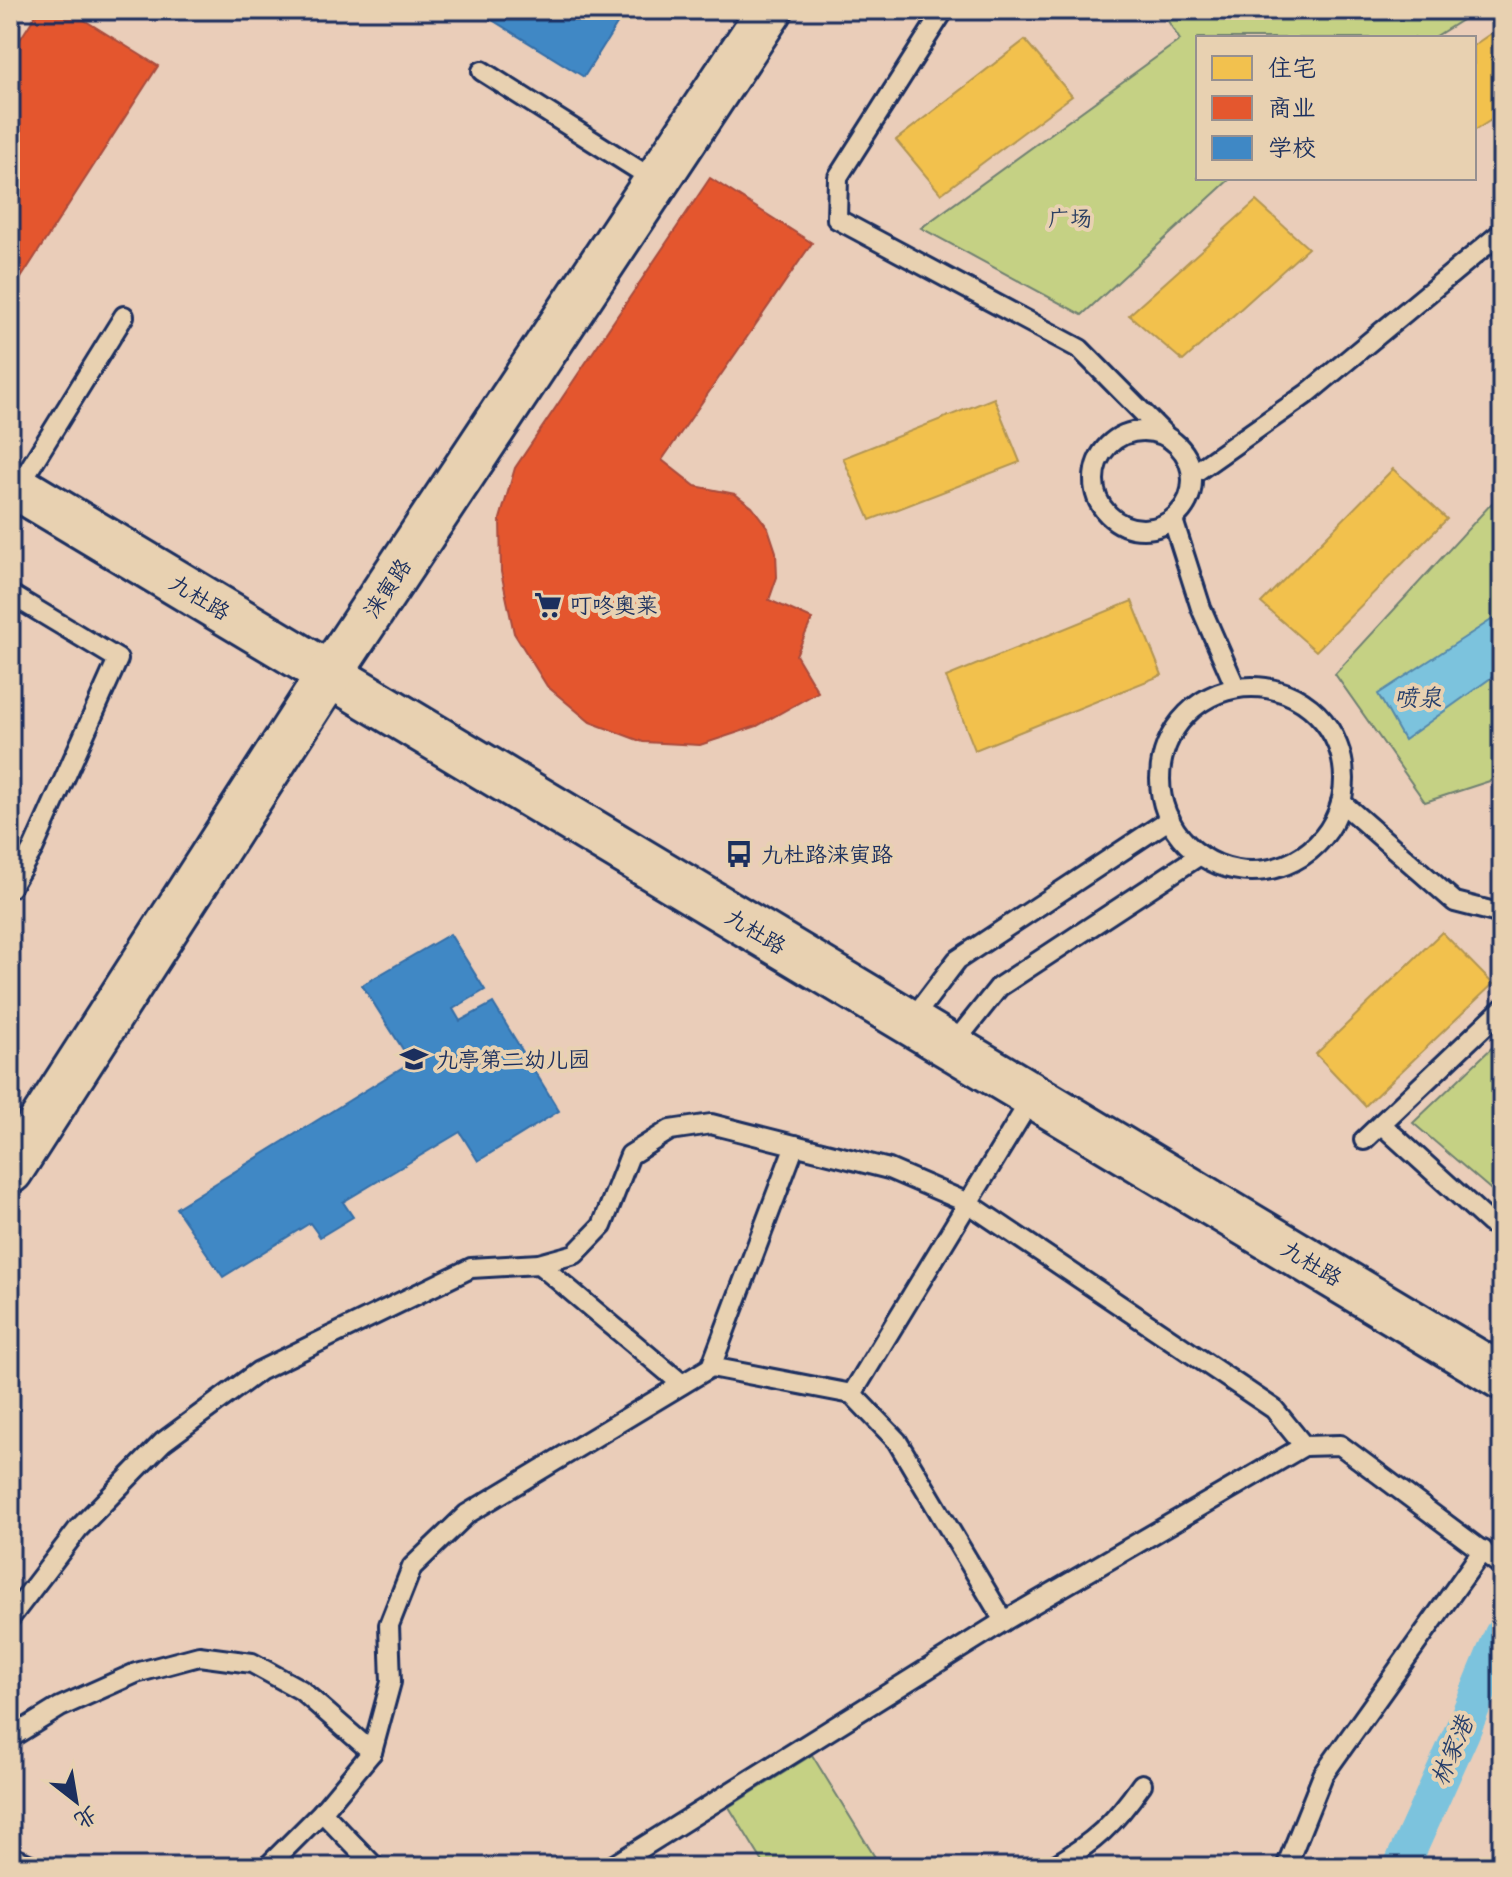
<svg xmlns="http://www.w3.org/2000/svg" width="1512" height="1877" font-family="Kalam,'LXGW WenKai TC',sans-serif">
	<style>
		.green { fill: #c5d184; stroke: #708071; stroke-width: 2 }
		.water { fill: #7cc3dd; stroke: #58a; stroke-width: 2 }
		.homes { fill: #f2c14e; stroke: #b29553; stroke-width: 2 }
		.shops { fill: #e4572e; stroke: #a84b3c; stroke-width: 2 }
		.schools { fill: #3f88c5; stroke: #346da6; stroke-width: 2 }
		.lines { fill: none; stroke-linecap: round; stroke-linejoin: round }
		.canal { stroke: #7cc3dd; stroke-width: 36 }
		.lane-casing { stroke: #1b2f5e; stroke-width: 24 }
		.secondary-casing { stroke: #1b2f5e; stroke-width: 50 }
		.lane { stroke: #e8d1b1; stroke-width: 18 }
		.secondary { stroke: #e8d1b1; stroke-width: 44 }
		.labels { text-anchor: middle; stroke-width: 8; stroke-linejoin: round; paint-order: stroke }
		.park-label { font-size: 22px; fill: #2c3f62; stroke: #e8d1b1 }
		.street-label { font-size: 22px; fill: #1b2f5e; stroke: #e8d1b1 }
		.poi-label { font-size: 22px; fill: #1b2f5e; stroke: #e8d1b1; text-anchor: start }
		.water-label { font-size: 24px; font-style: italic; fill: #253e6b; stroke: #e8d1b1 }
	</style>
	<rect width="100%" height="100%" fill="#eacdb9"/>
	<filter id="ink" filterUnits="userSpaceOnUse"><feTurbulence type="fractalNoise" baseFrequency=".0125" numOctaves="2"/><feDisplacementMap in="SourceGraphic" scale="16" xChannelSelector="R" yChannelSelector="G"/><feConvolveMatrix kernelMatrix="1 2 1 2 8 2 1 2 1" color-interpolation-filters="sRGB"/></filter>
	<g filter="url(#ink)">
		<g class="green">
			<polygon points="1161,10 1478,10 1433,38 1198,38 1198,178 1231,178 1082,315 921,228 1180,40"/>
			<polygon points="1502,492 1502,777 1425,802 1335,674"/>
			<polygon points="1502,1038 1502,1189 1496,1194 1413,1123"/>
			<polygon points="812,1755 881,1867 766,1867 729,1807"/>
		</g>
		<polygon class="water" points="1502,613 1502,670 1404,740 1378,694"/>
		<g class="homes">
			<polygon points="1502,26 1502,113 1474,131 1474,45"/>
			<polygon points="1025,40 1072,96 941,194 896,140"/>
			<polygon points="1256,201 1308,248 1183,361 1129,315"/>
			<polygon points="994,398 1020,462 870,520 843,458"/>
			<polygon points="1393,469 1447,519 1316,651 1261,603"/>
			<polygon points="1132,601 1162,675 975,750 946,677"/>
			<polygon points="1442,932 1493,984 1365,1106 1316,1054"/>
		</g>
		<g class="shops">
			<polygon points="39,10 68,10 158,66 10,295 10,55"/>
			<polygon points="710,178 812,243 662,460 695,486 735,494 752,507 768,528 776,552 777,577 769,600 812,619 796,655 818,692 757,726 700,745 643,742 590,722 547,686 514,633 501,572 500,519 515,468"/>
		</g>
		<g class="schools">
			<polygon points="476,10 626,10 584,77"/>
			<polygon points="450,934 485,990 453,1009 460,1021 493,1003 559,1111 478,1161 460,1132 343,1202 353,1217 320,1237 310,1223 223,1277 176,1208 411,1062 362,985"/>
		</g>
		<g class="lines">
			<polyline class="canal" points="1401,1867 1461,1734 1502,1635"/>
			<g class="lane-casing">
				<g id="lane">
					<polyline points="944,10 838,177 837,219 1080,349 1164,434"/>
					<polyline points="482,71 656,181"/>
					<circle cx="1143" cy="480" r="49"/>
					<polyline points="1193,474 1308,393 1502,232"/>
					<polyline points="18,487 124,316"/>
					<polyline points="1173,520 1201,608 1236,688"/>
					<polyline points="10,594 118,659 33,849 10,888"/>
					<circle cx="1252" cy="779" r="92"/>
					<polyline points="1341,802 1455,902 1502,914"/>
					<polyline points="910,1022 957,960 1170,819"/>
					<polyline points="951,1047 999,987 1200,855"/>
					<polyline points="1381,1124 1490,1223 1502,1211"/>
					<polyline points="1364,1140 1502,1009"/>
					<polyline points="539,1264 682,1384"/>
					<polyline points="711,1367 795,1145"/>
					<polyline points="852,1394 1033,1096"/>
					<polyline points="10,1618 78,1529 163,1442 259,1371 471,1268 539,1264 575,1254 602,1226 630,1155 670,1130 711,1124 889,1169 968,1203 1274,1409 1304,1446 1340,1445 1502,1566"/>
					<polyline points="10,1738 60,1707 136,1673 199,1656 252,1663 301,1690 372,1752"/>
					<polyline points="322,1812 375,1867"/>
					<polyline points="10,1856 35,1867"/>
					<polyline points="267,1867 322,1812 372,1752 391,1682 389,1625 412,1567 467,1514 711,1367 852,1394 897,1441 1004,1621"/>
					<polyline points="611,1867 1004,1621 1304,1446"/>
					<path d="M1052,1867C1095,1842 1114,1824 1142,1784"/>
					<polyline points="1286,1867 1323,1775 1483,1550"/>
				</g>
			</g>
			<g class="secondary-casing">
				<g id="secondary">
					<polyline points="10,483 1502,1377"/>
					<polyline points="10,1171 329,675 770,10"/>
				</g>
			</g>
			<use href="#lane" class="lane"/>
			<use href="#secondary" class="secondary"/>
		</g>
	</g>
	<defs>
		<g id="supermarket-bare" transform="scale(2.16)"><path d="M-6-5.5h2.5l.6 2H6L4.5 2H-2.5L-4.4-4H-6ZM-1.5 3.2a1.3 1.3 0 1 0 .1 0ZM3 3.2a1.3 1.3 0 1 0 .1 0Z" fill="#1b2f5e" stroke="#e8d1b1" stroke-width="2.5" paint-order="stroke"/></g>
		<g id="bus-bare" transform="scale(2.16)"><path d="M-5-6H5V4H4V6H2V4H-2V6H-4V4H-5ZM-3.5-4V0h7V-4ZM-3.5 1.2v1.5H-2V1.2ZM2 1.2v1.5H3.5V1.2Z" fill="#1b2f5e" stroke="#e8d1b1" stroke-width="2.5" paint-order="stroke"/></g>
		<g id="school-bare" transform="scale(2.16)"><path d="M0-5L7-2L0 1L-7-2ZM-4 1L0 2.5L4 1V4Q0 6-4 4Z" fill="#1b2f5e" stroke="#e8d1b1" stroke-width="2.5" paint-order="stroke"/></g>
	</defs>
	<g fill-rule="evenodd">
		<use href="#supermarket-bare" x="548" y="605"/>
		<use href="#bus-bare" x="739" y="854"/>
		<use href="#school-bare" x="414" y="1059"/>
	</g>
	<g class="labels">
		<g class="park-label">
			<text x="1070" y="226">广场</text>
		</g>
		<g class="street-label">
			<text transform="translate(387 588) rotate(-56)" y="8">涞寅路</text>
			<text transform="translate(200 597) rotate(31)" y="8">九杜路</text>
			<text transform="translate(756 931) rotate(31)" y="8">九杜路</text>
			<text transform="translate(1312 1263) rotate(31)" y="8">九杜路</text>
		</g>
		<g class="poi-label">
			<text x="570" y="613">叮咚奥莱</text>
			<text x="761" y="862">九杜路涞寅路</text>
			<text x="436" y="1067">九亭第二幼儿园</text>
		</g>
		<g class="water-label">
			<text x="1418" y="706">喷泉</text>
			<text transform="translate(1452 1751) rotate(-67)" y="8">林家港</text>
		</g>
	</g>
	<rect width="1512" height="1877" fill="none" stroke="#e8d1b1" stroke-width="40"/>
	<rect x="20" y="20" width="1472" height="1837" fill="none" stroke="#1b2f5e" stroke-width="3" filter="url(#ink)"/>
	<rect x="1196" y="36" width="280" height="144" fill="#e8d1b1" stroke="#969090" stroke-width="2"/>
	<rect x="1212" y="56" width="40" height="24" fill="#f2c14e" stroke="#969090" stroke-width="2"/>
	<text x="1268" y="76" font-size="24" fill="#1b2f5e">住宅</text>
	<rect x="1212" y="96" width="40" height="24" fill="#e4572e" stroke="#969090" stroke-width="2"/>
	<text x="1268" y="116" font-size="24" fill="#1b2f5e">商业</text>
	<rect x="1212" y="136" width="40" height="24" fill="#3f88c5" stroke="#969090" stroke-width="2"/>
	<text x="1268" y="156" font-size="24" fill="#1b2f5e">学校</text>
	<g transform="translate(76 1801) rotate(149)" stroke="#e8d1b1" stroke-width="6" paint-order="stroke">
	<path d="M0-6L14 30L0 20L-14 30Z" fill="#1b2f5e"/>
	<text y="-12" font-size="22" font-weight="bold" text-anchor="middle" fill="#1b2f5e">北</text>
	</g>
</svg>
